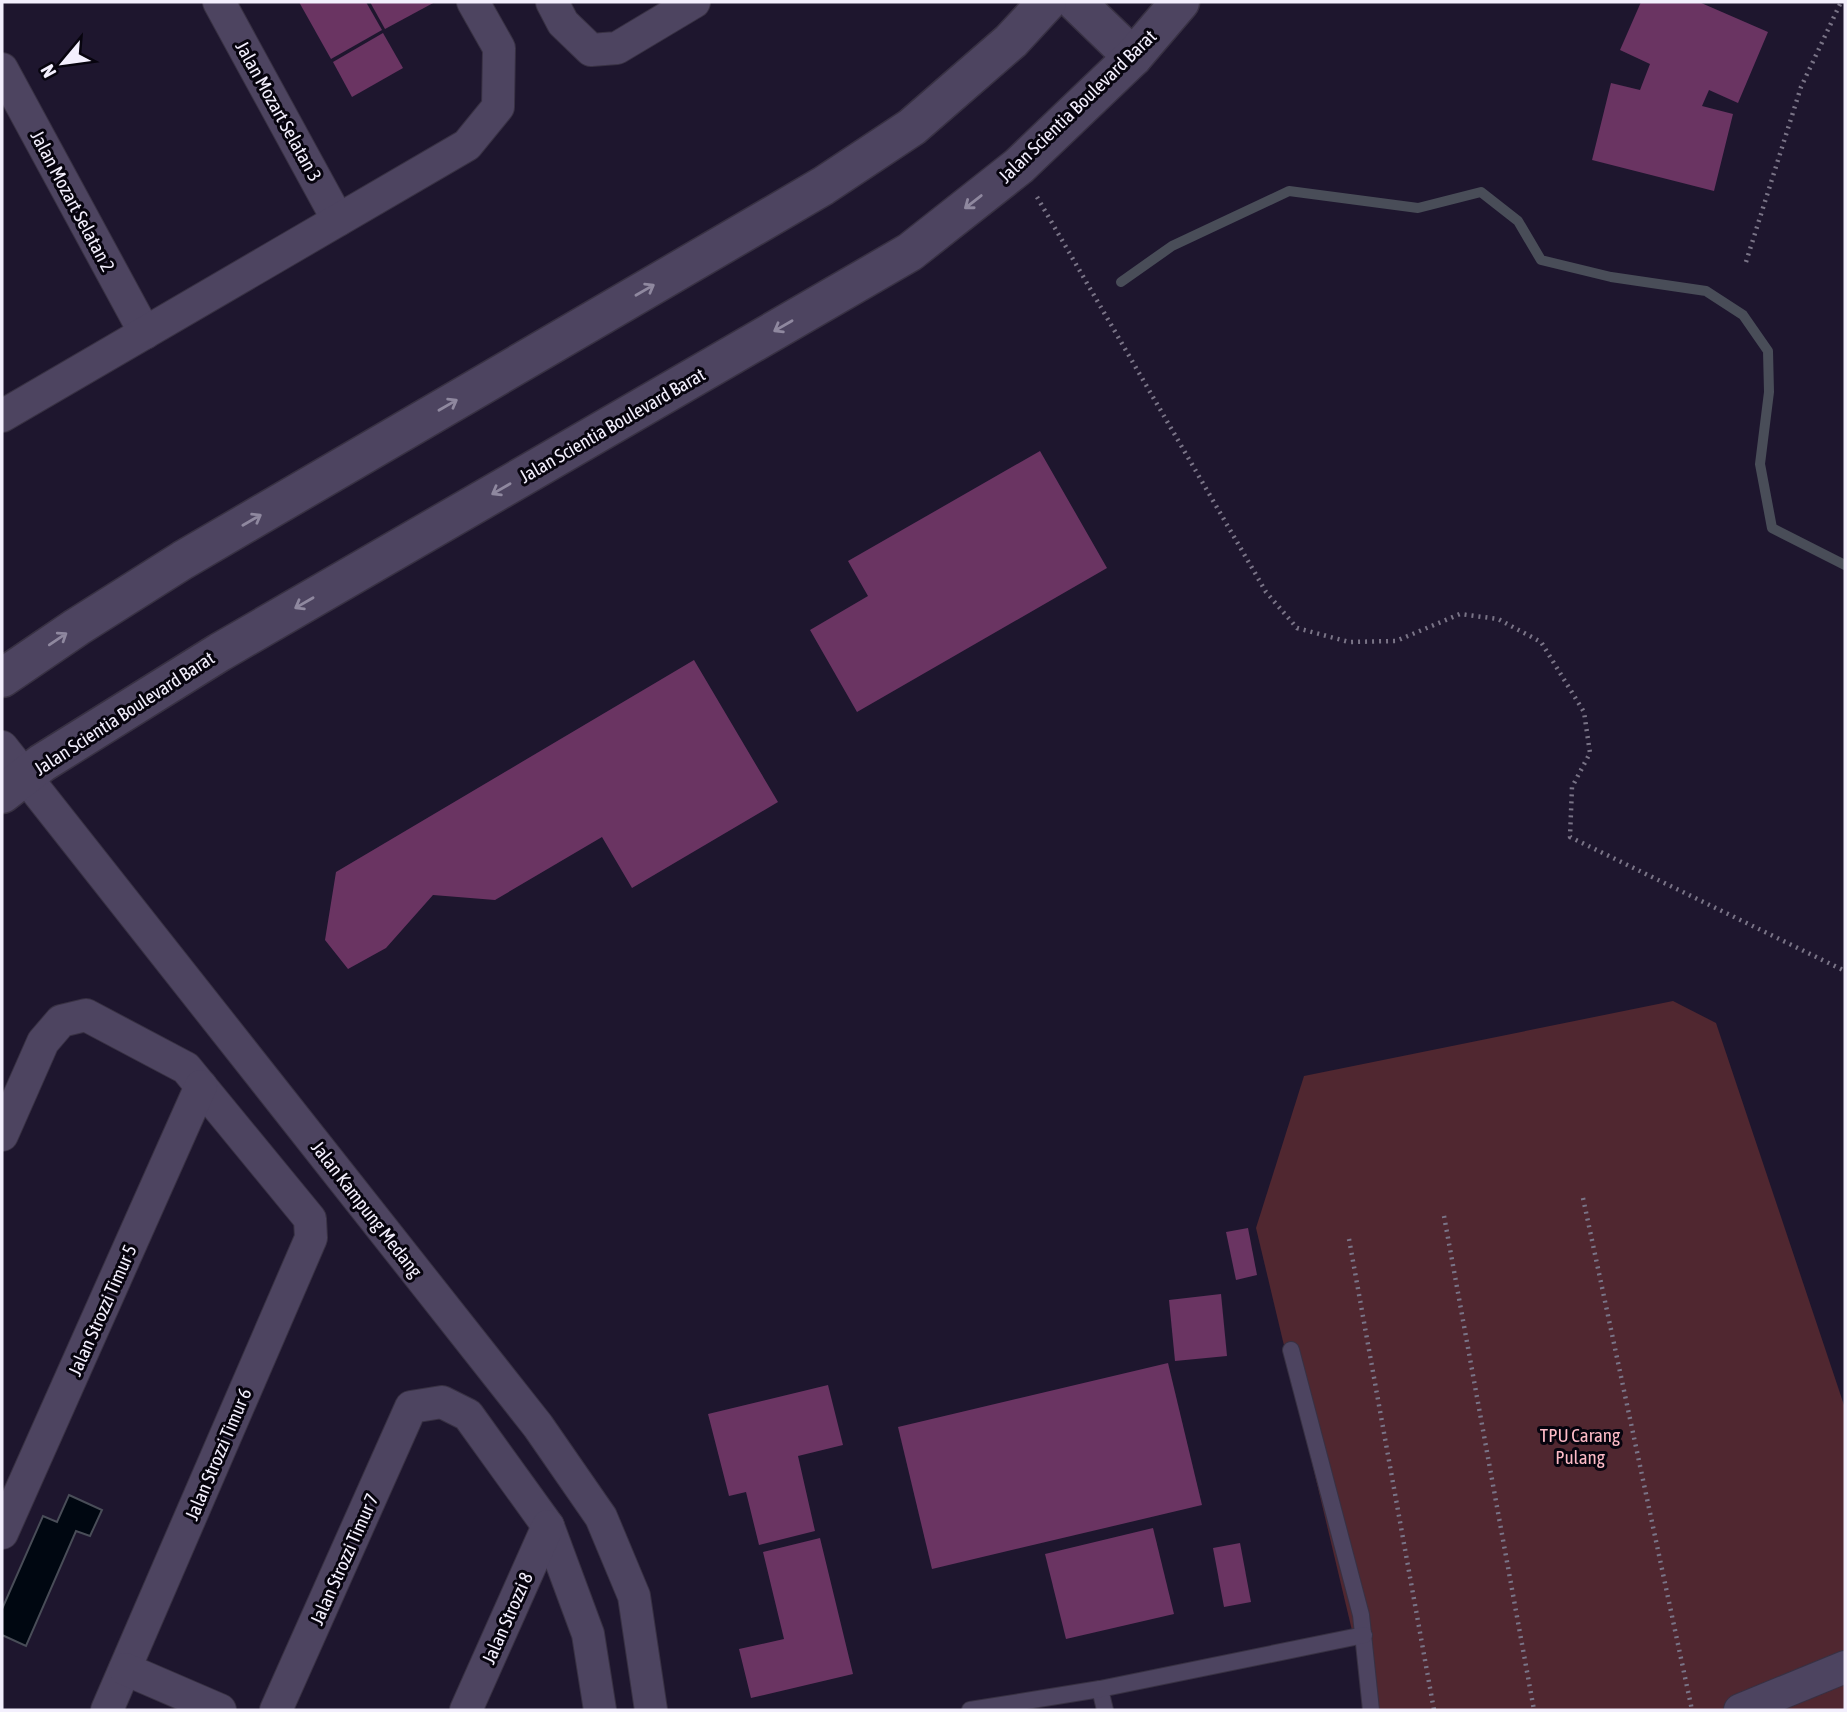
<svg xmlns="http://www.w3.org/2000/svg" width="1847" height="1712" font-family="'Asap Condensed',sans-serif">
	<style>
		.green { fill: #502730 }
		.water { fill: #000711; stroke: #494d58; stroke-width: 2 }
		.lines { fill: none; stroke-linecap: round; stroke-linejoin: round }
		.stream { stroke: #494d58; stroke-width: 10 }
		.building { fill: #6a3462 }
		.service-casing { stroke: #383143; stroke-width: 18 }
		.minor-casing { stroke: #383143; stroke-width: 34 }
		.tertiary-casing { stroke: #383143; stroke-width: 41 }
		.path { stroke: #7a7487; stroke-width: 4.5; stroke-dasharray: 2 5; stroke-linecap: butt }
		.service { stroke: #4d4460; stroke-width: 16 }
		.minor { stroke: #4d4460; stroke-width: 32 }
		.tertiary { stroke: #4d4460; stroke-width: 38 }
		.oneway { stroke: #8f889f }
		.labels { text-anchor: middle; stroke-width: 6; stroke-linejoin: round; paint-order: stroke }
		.street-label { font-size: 19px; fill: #f3effd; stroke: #07040e }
		.park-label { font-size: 19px; fill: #febbc7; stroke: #07040e }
	</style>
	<rect width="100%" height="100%" fill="#1e162e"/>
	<polygon class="green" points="1673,1001 1716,1023 1845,1408 1845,1710 1371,1710 1256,1228 1304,1076"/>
	<polygon class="water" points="69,1495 102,1510 90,1536 76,1531 26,1646 2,1635 2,1609 43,1516 57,1522"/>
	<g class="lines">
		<polyline class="stream" points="1121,282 1172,246 1289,191 1418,208 1481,192 1518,221 1541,260 1611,277 1706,291 1743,315 1768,351 1769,392 1760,464 1772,528 1845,565"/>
	</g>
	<g class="building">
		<polygon points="299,2 366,2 382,30 331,59"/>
		<polygon points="370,2 435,2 385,29"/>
		<polygon points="1641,2 1699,2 1768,32 1738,103 1709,90 1702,106 1733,114 1714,191 1592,160 1611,83 1640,90 1650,64 1620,50"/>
		<polygon points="383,33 403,68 352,97 333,62"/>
		<polygon points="1040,451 1107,568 857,712 810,630 868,596 848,561"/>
		<polygon points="694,660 778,802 632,888 602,837 495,900 433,895 386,948 348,969 325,940 336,872"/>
		<polygon points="1248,1228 1257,1275 1236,1280 1226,1232"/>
		<polygon points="1221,1294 1227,1356 1175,1361 1169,1300"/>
		<polygon points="1168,1363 1202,1505 932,1569 898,1427"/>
		<polygon points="828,1385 843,1445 798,1456 815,1531 759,1545 746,1492 729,1496 708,1414"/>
		<polygon points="1153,1528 1174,1614 1066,1639 1045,1554"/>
		<polygon points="820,1538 853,1674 751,1698 739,1649 784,1639 763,1552"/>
		<polygon points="1240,1543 1251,1602 1224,1607 1213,1548"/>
	</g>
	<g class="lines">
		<g class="service-casing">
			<g id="service">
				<polyline points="1291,1350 1361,1615 1371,1710"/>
				<polyline points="1100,1689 1105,1710"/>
				<polyline points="970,1710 1100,1689 1364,1635"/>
			</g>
		</g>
		<g class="minor-casing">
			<g id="minor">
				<polyline points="219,2 338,220"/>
				<polyline points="552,2 563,23 591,50 617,48 694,2"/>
				<polyline points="2,69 145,333"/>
				<polyline points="2,416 467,145 498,107 499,48 473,2"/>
				<polyline points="2,747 538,1426 601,1517 634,1596 651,1710"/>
				<polyline points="2,1135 43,1042 61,1021 86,1015 186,1068 310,1219 311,1238 107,1710"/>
				<polyline points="2,1533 201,1086"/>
				<polyline points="125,1669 220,1710"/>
				<polyline points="276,1710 411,1407 442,1402 468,1415 548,1526 588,1634 600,1710"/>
				<polyline points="466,1710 548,1526"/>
				<polyline points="1740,1710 1845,1667"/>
			</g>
		</g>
		<g class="tertiary-casing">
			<g id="tertiary">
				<polyline points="1076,2 1133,57"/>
				<polyline points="2,678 77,627 183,560 823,186 912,127 1011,41 1047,2"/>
				<polyline points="2,794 42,763 220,652 910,252 1019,166 1133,57 1180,2"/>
			</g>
		</g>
		<g class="path">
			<polyline points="1037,197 1266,592 1297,628 1349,642 1396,641 1460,614 1498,619 1541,642 1584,712 1590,753 1572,787 1570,837 1845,971"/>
			<polyline points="1746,262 1801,87 1841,2"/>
			<polyline points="1583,1198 1692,1710"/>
			<polyline points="1444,1216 1534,1710"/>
			<polyline points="1349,1239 1434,1710"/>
		</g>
		<use href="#service" class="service"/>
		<use href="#minor" class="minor"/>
		<use href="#tertiary" class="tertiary"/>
	</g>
	<defs><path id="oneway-shaft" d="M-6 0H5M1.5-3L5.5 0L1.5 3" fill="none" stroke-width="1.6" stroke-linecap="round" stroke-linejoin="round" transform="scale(1.75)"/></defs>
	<g class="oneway">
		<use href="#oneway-shaft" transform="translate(973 202) rotate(142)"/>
		<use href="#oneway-shaft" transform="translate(645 290) rotate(-30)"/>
		<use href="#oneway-shaft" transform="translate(783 326) rotate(150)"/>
		<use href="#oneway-shaft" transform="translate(448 405) rotate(-30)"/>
		<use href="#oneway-shaft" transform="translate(501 489) rotate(150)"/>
		<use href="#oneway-shaft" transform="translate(252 520) rotate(-30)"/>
		<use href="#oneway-shaft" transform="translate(304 603) rotate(150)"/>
		<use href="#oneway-shaft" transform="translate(58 639) rotate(-34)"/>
	</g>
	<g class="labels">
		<g class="street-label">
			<text transform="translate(1077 106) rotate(-44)" y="7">Jalan Scientia Boulevard Barat</text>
			<text transform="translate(279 111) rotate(61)" y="7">Jalan Mozart Selatan 3</text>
			<text transform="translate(73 201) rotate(62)" y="7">Jalan Mozart Selatan 2</text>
			<text transform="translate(612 425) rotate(-30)" y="7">Jalan Scientia Boulevard Barat</text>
			<text transform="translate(124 713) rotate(-33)" y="7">Jalan Scientia Boulevard Barat</text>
			<text transform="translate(367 1209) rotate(52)" y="7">Jalan Kampung Medang</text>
			<text transform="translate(102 1310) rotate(-66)" y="7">Jalan Strozzi Timur 5</text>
			<text transform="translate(218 1454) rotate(-67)" y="7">Jalan Strozzi Timur 6</text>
			<text transform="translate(344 1559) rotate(-66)" y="7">Jalan Strozzi Timur 7</text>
			<text transform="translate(507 1618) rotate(-66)" y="7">Jalan Strozzi 8</text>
		</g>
		<g class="park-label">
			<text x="1580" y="1442">TPU Carang<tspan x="1580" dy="22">Pulang</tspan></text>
		</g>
	</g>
	<rect width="1847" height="1712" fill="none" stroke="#f3effd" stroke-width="7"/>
	<g transform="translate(63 63) rotate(241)" stroke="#07040e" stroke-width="5" paint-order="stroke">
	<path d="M0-5L12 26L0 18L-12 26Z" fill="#f3effd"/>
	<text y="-10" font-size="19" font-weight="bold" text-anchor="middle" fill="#f3effd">N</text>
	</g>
</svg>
